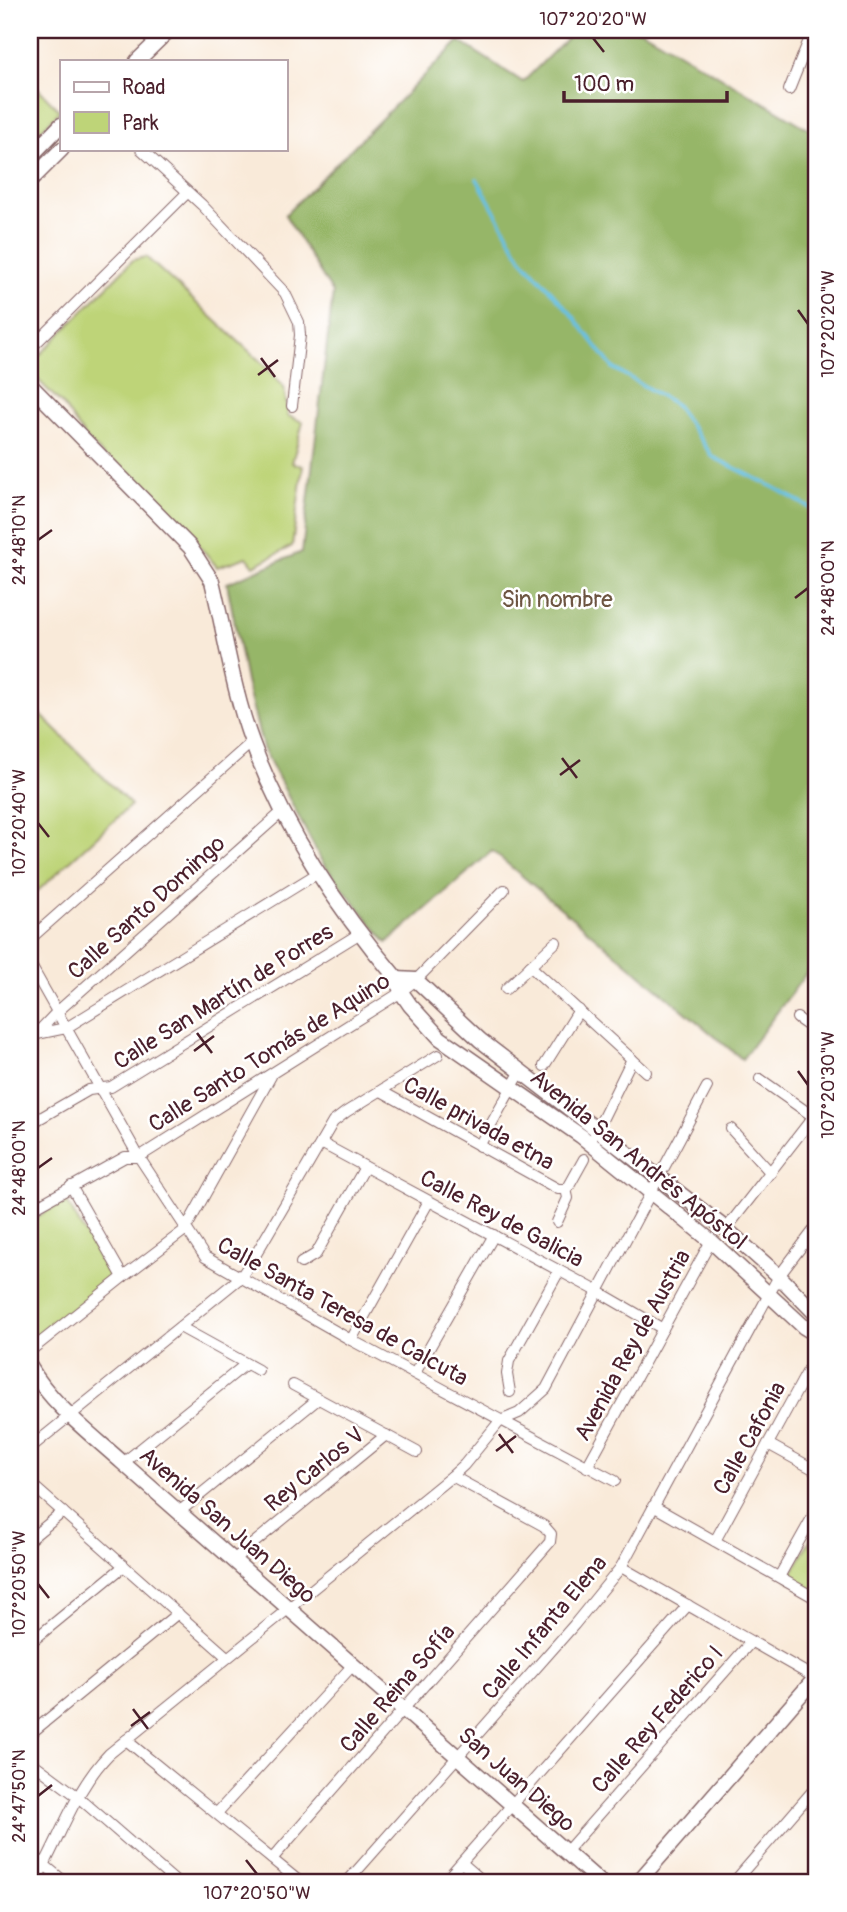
<svg xmlns="http://www.w3.org/2000/svg" width="847" height="1912" font-family="Pangolin,sans-serif">
	<style>
		.green { fill: #bed478; stroke: #847a52; stroke-width: 2 }
		.forest { fill: #96b668; stroke: #706a4a; stroke-width: 2 }
		.lines { fill: none; stroke-linecap: round; stroke-linejoin: round }
		.stream { stroke: #67c1e4; stroke-width: 3.5 }
		.street-casing { stroke: #876668; stroke-width: 12 }
		.secondary-casing { stroke: #876668; stroke-width: 17 }
		.street { stroke: #fff; stroke-width: 10 }
		.secondary { stroke: #fff; stroke-width: 14 }
		.ticks { fill: none; stroke: #4a1f2b; stroke-width: 2.5 }
		.labels { text-anchor: middle; stroke-width: 5; stroke-linejoin: round; paint-order: stroke }
		.park-label { font-size: 23px; fill: #6d5542; stroke: #fff }
		.street-label { font-size: 23px; fill: #4a1f2b; stroke: #fff }
		.neatline { fill: none; stroke: #4a1f2b; stroke-width: 2.5 }
		.ticks-label { font-size: 18px; text-anchor: middle; fill: #4a1f2b }
	</style>
	<rect width="100%" height="100%" fill="#fff"/>
	<filter id="ink" filterUnits="userSpaceOnUse"><feTurbulence type="fractalNoise" baseFrequency=".0143" numOctaves="2"/><feDisplacementMap in="SourceGraphic" scale="14" xChannelSelector="R" yChannelSelector="G"/><feConvolveMatrix kernelMatrix="1 2 1 2 8 2 1 2 1" color-interpolation-filters="sRGB"/></filter>
	<filter id="wash" filterUnits="userSpaceOnUse"><feTurbulence type="fractalNoise" baseFrequency=".00686" numOctaves="4" result="noise"/><feDisplacementMap in="SourceGraphic" scale="28" xChannelSelector="R" yChannelSelector="G"/><feGaussianBlur stdDeviation="1.57" result="paint"/><feColorMatrix in="noise" values="0 0 0 0 0 0 0 0 0 0 0 0 0 0 0 0 0 1.4 0 .05"/><feComposite in="paint" operator="in"/></filter>
	<g filter="url(#wash)">
		<rect width="100%" height="100%" fill="#f9ead9"/>
		<g class="green">
			<polygon points="30,80 60,111 30,141"/>
			<polygon points="146,257 261,362 284,387 288,416 303,422 292,463 303,466 292,546 254,566 247,557 217,567 198,544 87,440 63,405 38,380 30,365 133,260"/>
			<polygon points="30,704 131,805 30,898"/>
			<polygon points="66,1200 111,1280 30,1345 30,1221"/>
			<polygon points="817,1527 817,1598 788,1580"/>
		</g>
		<polygon class="forest" points="575,30 641,30 817,134 817,959 742,1059 492,851 387,943 322,862 263,748 246,682 227,583 302,552 333,293 285,215 459,41 523,82"/>
		<g class="lines">
			<polyline class="stream" points="477,179 521,258 570,312 613,368 675,404 713,457 777,489 817,512"/>
		</g>
	</g>
	<g filter="url(#ink)">
		<g class="lines">
			<g class="street-casing">
				<g id="street">
					<polyline points="789,90 813,30"/>
					<polyline points="141,149 202,205 285,293 299,322 300,335 292,406"/>
					<polyline points="30,349 187,193"/>
					<polyline points="30,939 252,742"/>
					<polyline points="30,964 139,1157 205,1257 351,1340 615,1481"/>
					<polyline points="530,966 646,1072"/>
					<polyline points="506,989 556,942"/>
					<polyline points="797,1018 817,1032"/>
					<polyline points="37,1033 57,1012 283,811"/>
					<polyline points="30,1038 37,1034 66,1028 318,873"/>
					<polyline points="544,1066 579,1010"/>
					<polyline points="760,1079 814,1117"/>
					<polyline points="381,1091 558,1189 566,1189 569,1186 584,1159"/>
					<polyline points="30,1124 89,1090 111,1087 354,937 359,931"/>
					<polyline points="731,1129 771,1173"/>
					<polyline points="595,1134 632,1059"/>
					<polyline points="321,1143 599,1292 663,1329"/>
					<polyline points="479,1146 521,1071"/>
					<polyline points="71,1186 123,1277"/>
					<polyline points="30,1210 125,1157 139,1157 395,996 416,980 504,890"/>
					<polyline points="557,1222 568,1198 566,1189"/>
					<polyline points="726,1229 817,1112"/>
					<polyline points="301,1263 316,1254 365,1167"/>
					<polyline points="180,1327 258,1370"/>
					<polyline points="351,1340 429,1201"/>
					<polyline points="30,1351 123,1277 185,1230 271,1076"/>
					<polyline points="415,1373 494,1235"/>
					<polyline points="802,1382 817,1391"/>
					<polyline points="293,1385 417,1452"/>
					<polyline points="510,1392 507,1374 509,1361 559,1271"/>
					<polyline points="768,1444 817,1471"/>
					<polyline points="30,1448 240,1278 252,1261 333,1122 346,1112 438,1055"/>
					<polyline points="123,1463 246,1364"/>
					<polyline points="587,1467 711,1241"/>
					<polyline points="30,1483 227,1657"/>
					<polyline points="653,1506 817,1599"/>
					<polyline points="179,1512 318,1399"/>
					<polyline points="30,1539 63,1512"/>
					<polyline points="715,1541 817,1354"/>
					<polyline points="233,1560 386,1435"/>
					<polyline points="621,1567 817,1679"/>
					<polyline points="779,1577 817,1509"/>
					<polyline points="30,1643 124,1566"/>
					<polyline points="30,1734 178,1613"/>
					<polyline points="126,1740 300,1882"/>
					<polyline points="30,1761 77,1796 176,1882"/>
					<polyline points="217,1813 353,1665"/>
					<polyline points="566,1852 750,1643"/>
					<polyline points="30,1853 65,1882"/>
					<polyline points="272,1859 550,1542 551,1534 544,1526 452,1476"/>
					<polyline points="462,1863 484,1882"/>
					<path d="M35,1882C60,1839 74,1790 109,1754L452,1476L464,1465L500,1421L519,1413L546,1389L707,1087"/>
					<polyline points="347,1882 574,1625 621,1567 779,1276 817,1226"/>
					<polyline points="444,1882 688,1605"/>
					<polyline points="734,1882 817,1786"/>
				</g>
			</g>
			<g class="secondary-casing">
				<g id="secondary">
					<polyline points="137,61 169,30"/>
					<polyline points="30,157 61,125"/>
					<polyline points="30,181 62,149"/>
					<path d="M30,385L190,547L212,581C225,634 233,691 252,742C284,829 337,908 397,979L401,992L410,1005L440,1038L581,1136L711,1241L804,1327L817,1335"/>
					<polyline points="397,979 416,980 480,1040 726,1229 779,1276 817,1315"/>
					<path d="M30,1367C52,1405 91,1434 123,1463L600,1882"/>
					<polyline points="638,1882 817,1676"/>
				</g>
			</g>
			<use href="#street" class="street"/>
			<use href="#secondary" class="secondary"/>
		</g>
	</g>
	<path class="ticks" d="M593,38L604,52M798,310L808,324M261,358L275,377M258,375L278,360M38,540L52,530M795,598L808,588M562,758L577,778M560,775L580,760M38,823L49,837M197,1033L212,1053M194,1051L214,1036M798,1071L808,1085M38,1168L52,1158M499,1434L513,1453M496,1451L516,1436M38,1584L49,1598M133,1709L148,1729M131,1726L150,1712M38,1796L52,1785M246,1860L257,1874"/>
	<g class="labels">
		<g class="park-label">
			<text x="557" y="607">Sin nombre</text>
		</g>
		<g class="street-label">
			<text transform="translate(146 907) rotate(-42)" y="8">Calle Santo Domingo</text>
			<text transform="translate(223 996) rotate(-32)" y="8">Calle San Martín de Porres</text>
			<text transform="translate(269 1052) rotate(-32)" y="8">Calle Santo Tomás de Aquino</text>
			<text transform="translate(479 1123) rotate(29)" y="8">Calle privada etna</text>
			<text transform="translate(639 1159) rotate(39)" y="8">Avenida San Andrés Apóstol</text>
			<text transform="translate(502 1218) rotate(28)" y="8">Calle Rey de Galicia</text>
			<text transform="translate(343 1311) rotate(29)" y="8">Calle Santa Teresa de Calcuta</text>
			<text transform="translate(632 1345) rotate(-61)" y="8">Avenida Rey de Austria</text>
			<text transform="translate(749 1438) rotate(-61)" y="8">Calle Cafonia</text>
			<text transform="translate(314 1469) rotate(-39)" y="8">Rey Carlos V</text>
			<text transform="translate(228 1525) rotate(41)" y="8">Avenida San Juan Diego</text>
			<text transform="translate(544 1627) rotate(-50)" y="8">Calle Infanta Elena</text>
			<text transform="translate(397 1688) rotate(-49)" y="8">Calle Reina Sofía</text>
			<text transform="translate(657 1719) rotate(-49)" y="8">Calle Rey Federico I</text>
			<text transform="translate(517 1779) rotate(41)" y="8">San Juan Diego</text>
		</g>
	</g>
	<rect width="847" height="1912" fill="none" stroke="#fff" stroke-width="77"/>
	<rect x="60" y="60" width="228" height="91" fill="#ffffff" stroke="#b7a5aa" stroke-width="2"/>
	<rect x="74" y="82" width="35" height="10" fill="#ffffff" stroke="#b7a5aa" stroke-width="2"/>
	<text x="122" y="94" font-size="21" fill="#4a1f2b">Road</text>
	<rect x="74" y="112" width="35" height="21" fill="#bed478" stroke="#b7a5aa" stroke-width="2"/>
	<text x="122" y="130" font-size="21" fill="#4a1f2b">Park</text>
	<path d="M564 91v10h163v-10" fill="none" stroke="#4a1f2b" stroke-width="3.5"/>
	<text x="574" y="91" font-size="21" fill="#4a1f2b" stroke="#ffffff" stroke-width="5" paint-order="stroke">100 m</text>
	<rect x="38" y="38" width="770" height="1836" class="neatline"/>
	<g class="ticks-label">
		<text x="593" y="25">107°20'20"W</text>
		<text transform="translate(828 324) rotate(-90)" y="6">107°20'20"W</text>
		<text transform="translate(19 540) rotate(-90)" y="6">24°48'10"N</text>
		<text transform="translate(828 588) rotate(-90)" y="6">24°48'00"N</text>
		<text transform="translate(19 823) rotate(-90)" y="6">107°20'40"W</text>
		<text transform="translate(828 1085) rotate(-90)" y="6">107°20'30"W</text>
		<text transform="translate(19 1168) rotate(-90)" y="6">24°48'00"N</text>
		<text transform="translate(19 1584) rotate(-90)" y="6">107°20'50"W</text>
		<text transform="translate(19 1796) rotate(-90)" y="6">24°47'50"N</text>
		<text x="257" y="1899">107°20'50"W</text>
	</g>
</svg>
